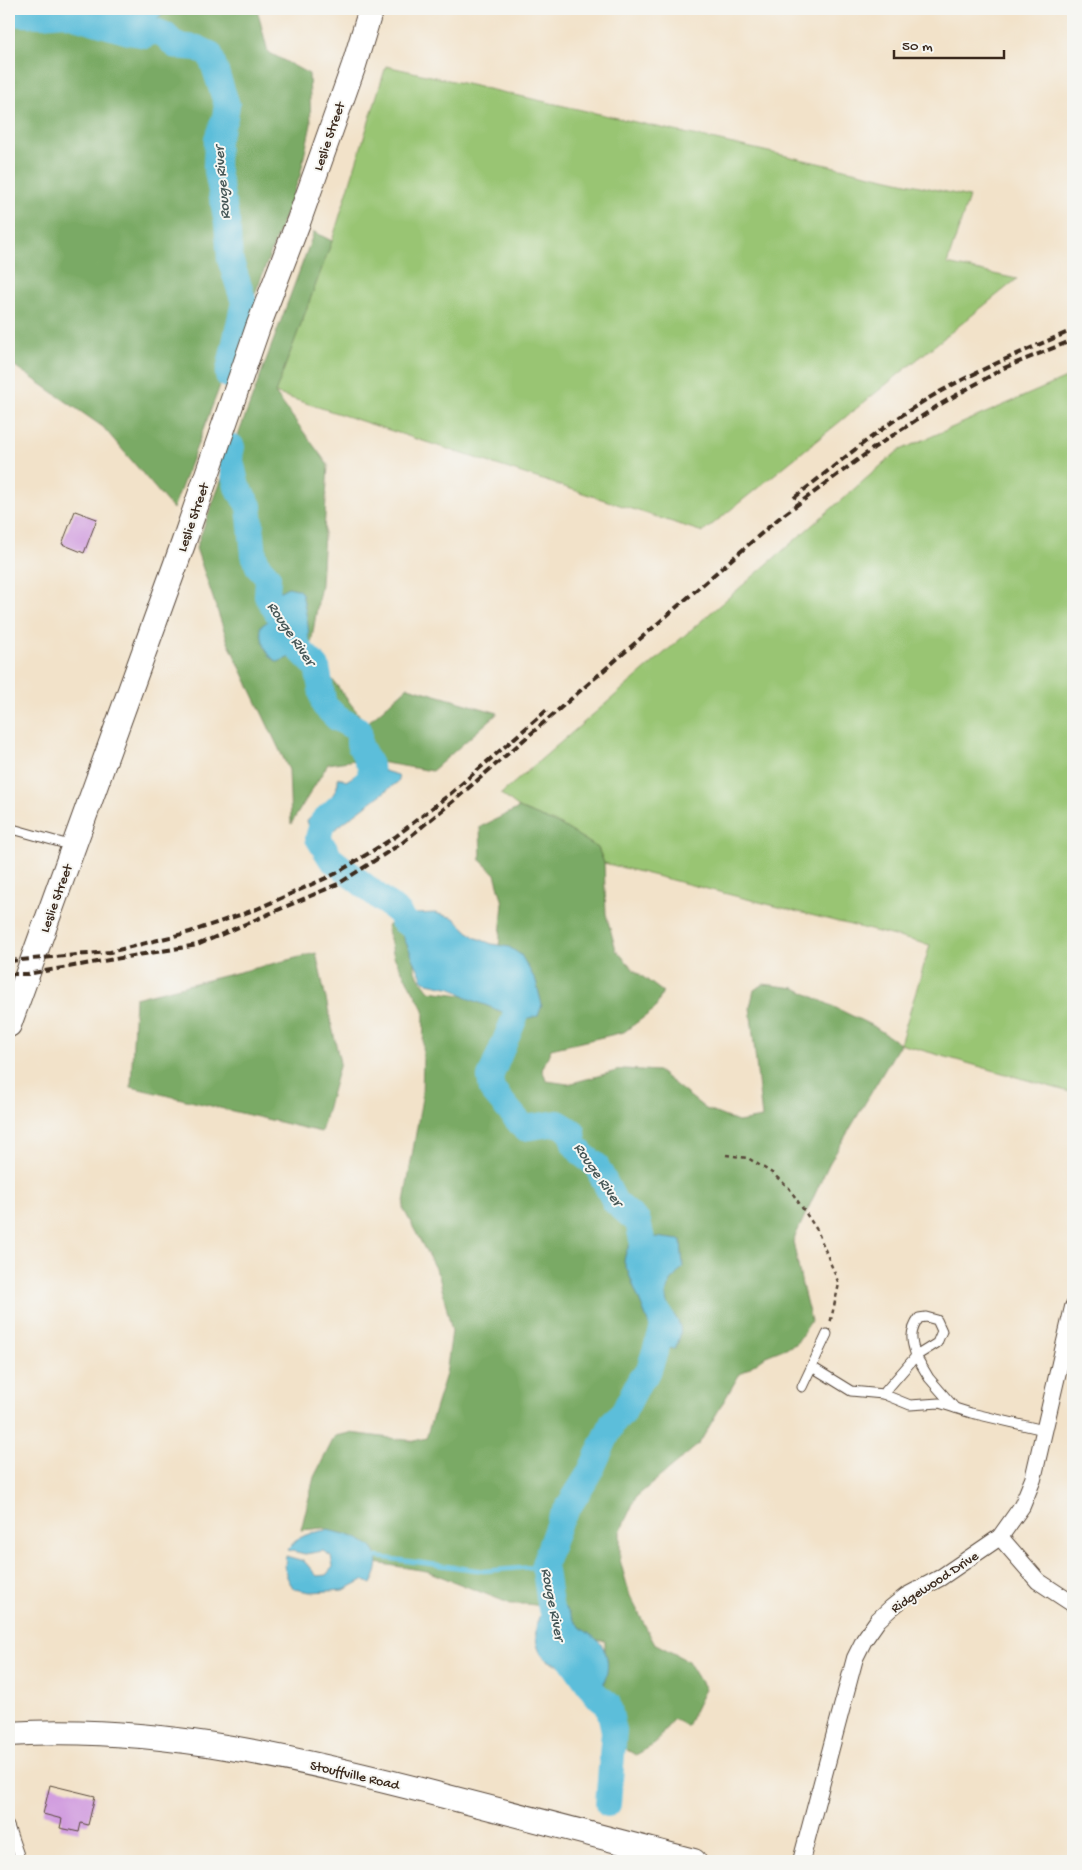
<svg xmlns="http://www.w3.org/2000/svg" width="1082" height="1870" font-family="'Gochi Hand',sans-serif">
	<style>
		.green { fill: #99c573; stroke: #6a7848 }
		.forest { fill: #7aaa65; stroke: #5a6a42 }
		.water { fill: #5cbeda; stroke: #4c747c }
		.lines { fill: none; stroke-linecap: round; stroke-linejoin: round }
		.stream { stroke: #5cbeda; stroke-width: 4.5 }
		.river { stroke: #5cbeda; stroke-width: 26 }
		.building { fill: #d19ddf }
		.lane-casing { stroke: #564638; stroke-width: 11 }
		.street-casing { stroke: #564638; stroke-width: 18 }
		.secondary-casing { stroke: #564638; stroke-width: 26 }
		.path { stroke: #564638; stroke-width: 2.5; stroke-dasharray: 4 4; stroke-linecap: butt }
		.lane { stroke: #fff; stroke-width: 9 }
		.street { stroke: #fff; stroke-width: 16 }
		.secondary { stroke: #fff; stroke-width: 24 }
		.rail { stroke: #3b2a1e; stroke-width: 4; stroke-dasharray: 8 4; stroke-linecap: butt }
		.labels { text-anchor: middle; stroke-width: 4; stroke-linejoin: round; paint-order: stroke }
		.street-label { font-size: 14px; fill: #3b2a1e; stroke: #f6f6f2 }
		.water-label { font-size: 15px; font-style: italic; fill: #455656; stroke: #f6f6f2 }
	</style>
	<rect width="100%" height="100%" fill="#f6f6f2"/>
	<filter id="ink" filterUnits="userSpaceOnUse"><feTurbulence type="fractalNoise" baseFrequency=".02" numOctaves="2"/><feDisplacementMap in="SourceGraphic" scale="10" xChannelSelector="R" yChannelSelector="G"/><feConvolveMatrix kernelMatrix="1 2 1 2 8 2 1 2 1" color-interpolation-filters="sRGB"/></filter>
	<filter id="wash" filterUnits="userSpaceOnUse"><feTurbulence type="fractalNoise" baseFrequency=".0096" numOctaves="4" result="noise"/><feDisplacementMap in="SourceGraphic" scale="20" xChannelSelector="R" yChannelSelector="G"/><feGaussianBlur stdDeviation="1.12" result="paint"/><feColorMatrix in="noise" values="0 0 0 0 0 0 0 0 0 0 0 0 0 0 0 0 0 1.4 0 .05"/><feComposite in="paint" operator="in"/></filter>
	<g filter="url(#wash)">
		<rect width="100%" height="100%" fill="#f2e2c9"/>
		<g class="green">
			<polygon points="386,66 969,197 947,264 1017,279 703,532 275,393 332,241"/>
			<polygon points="1073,375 1073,1093 900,1044 930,945 604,863 598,848 561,825 519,808 501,794 898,451"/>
		</g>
		<g class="forest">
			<polygon points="9,9 257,9 268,52 309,74 311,124 300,176 173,509 103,427 9,362"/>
			<polygon points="314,232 332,241 275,393 328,465 321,584 310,650 366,724 408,687 498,713 432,771 362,759 328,764 291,824 289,770 228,642 196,548"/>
			<polygon points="519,808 561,825 598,848 604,863 606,914 616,950 635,971 663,992 655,1009 624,1032 551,1049 542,1070 547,1081 568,1084 624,1069 658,1071 706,1109 738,1122 762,1118 750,1007 754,990 763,984 795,988 875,1027 900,1044 829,1164 793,1241 802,1285 811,1321 796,1344 766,1356 739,1375 699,1444 636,1497 620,1532 620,1560 630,1596 654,1643 688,1661 705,1689 687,1726 673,1719 655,1744 636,1755 614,1743 604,1697 605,1641 579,1637 558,1608 527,1604 511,1604 427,1571 369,1562 374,1550 324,1528 301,1530 314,1477 335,1436 350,1433 414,1441 426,1438 446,1374 452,1331 439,1276 403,1208 422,1098 424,1010 394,957 387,926 401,916 415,950 415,972 429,991 486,998 527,987 514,950 499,947 503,903 495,874 481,861 480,827"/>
			<polygon points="316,953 340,1063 321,1132 131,1087 135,998"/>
		</g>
		<g class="water">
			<path d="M92,9H165C152,36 112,16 92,9Z"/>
			<path d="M288,587L297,589L302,593C304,605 313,638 306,647C300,655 286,658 278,662C265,656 262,640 260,627L268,621L267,603L269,597Z"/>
			<path d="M374,764L377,769L398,775L399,781L327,835L318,838H313L307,821C319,809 340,795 338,777L346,781L369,767L370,765Z"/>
			<polygon points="435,913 454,918 474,937 492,944 509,947 521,955 536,981 542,1005 538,1016 524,1019 515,1017 470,999 452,988 428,983 423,980 397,923 414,914"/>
			<path d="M639,1235L681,1240L683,1267C678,1273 669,1282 667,1290C660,1315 693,1316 675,1348L657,1350L654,1337L624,1262C625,1251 630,1242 639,1235Z"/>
			<path d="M327,1530C356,1536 393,1545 371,1584L363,1580L344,1590L310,1592L294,1589C285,1576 284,1571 286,1556L304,1561L317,1576L326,1575L333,1567L331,1556L323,1551L305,1554L288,1550C296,1536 312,1532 327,1530Z"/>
			<path d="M557,1602C570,1609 570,1618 580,1627C587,1633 599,1639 603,1647C612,1664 607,1684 594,1697L582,1693C577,1685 572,1673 564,1668C556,1662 547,1663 541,1654C531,1637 535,1606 557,1602Z"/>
		</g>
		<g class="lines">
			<polyline class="stream" points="377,1557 484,1571 545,1566"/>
			<g class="river">
				<polyline points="9,13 41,15 64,13 129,32 146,35 153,30 165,35 176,46 197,48 210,54 227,105 225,117 217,139 216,166 227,222 230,259 244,302 228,375"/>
				<polyline points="232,447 230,456 237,487 249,506 254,555 258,566 268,577 267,596 301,651 317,667 324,705 337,718 359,730 359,744 370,765 371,778 323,821 318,838 331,859 399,913 402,920 431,938"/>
				<polyline points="505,987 516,994 515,1017 490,1077 492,1090 524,1128 558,1123 573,1132 574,1144 583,1155 596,1165 615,1202 638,1222 649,1270"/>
				<polyline points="608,1804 614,1731 608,1704 596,1695 558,1641 550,1604 544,1564 559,1522 589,1474 613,1422 623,1413 640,1380 648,1372 663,1328 660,1315"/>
			</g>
		</g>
		<g id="blocks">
			<g class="building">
				<polygon points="75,511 97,519 84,553 62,544"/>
				<polygon points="50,1785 95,1796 88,1825 81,1823 79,1832 60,1828 62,1819 43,1814"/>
			</g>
		</g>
	</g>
	<g filter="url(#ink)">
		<use href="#blocks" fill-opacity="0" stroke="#564638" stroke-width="1"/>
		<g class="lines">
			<g class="lane-casing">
				<g id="lane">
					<polyline points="9,828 73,846"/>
					<path d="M926,1317L937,1320L942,1331L937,1343L916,1356C911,1341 909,1332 919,1318Z"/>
					<polyline points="812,1367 851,1391 883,1394 910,1405 939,1403 971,1413 1044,1430"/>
					<polyline points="802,1387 827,1334"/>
					<polyline points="883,1394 916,1356 929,1378 955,1408"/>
					<polyline points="9,1826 21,1861"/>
				</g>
			</g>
			<g class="street-casing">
				<g id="street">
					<polyline points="1000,1537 1038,1581 1073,1604"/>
					<polyline points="801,1861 855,1658 864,1640 878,1620 891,1608 906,1596 940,1578 1000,1537 1022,1506 1033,1479 1073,1307"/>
				</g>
			</g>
			<g class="secondary-casing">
				<g id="secondary">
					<polyline points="9,1025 183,544 258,327 299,220 354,65 371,9"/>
					<path d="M9,1734C157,1724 306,1760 448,1797C530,1819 612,1840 694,1861"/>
				</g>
			</g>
			<polyline class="path" points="726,1155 748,1158 772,1173 789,1188 817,1230 839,1284 830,1324"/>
			<use href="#lane" class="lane"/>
			<use href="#street" class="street"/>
			<use href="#secondary" class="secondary"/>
			<g class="rail">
				<path d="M794,498C838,463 881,427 929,398C975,371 1024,351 1073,330"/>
				<polyline points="9,961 110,952 190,932 257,909 335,874 395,837 450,794 548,709"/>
				<polyline points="9,974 27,974 197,945 338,884 402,843 457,798 778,519 875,447 939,405 1004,368 1073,340"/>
			</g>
		</g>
	</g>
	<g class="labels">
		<g class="street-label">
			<text transform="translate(328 136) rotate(-71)" y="5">Leslie Street</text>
			<text transform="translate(192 517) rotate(-71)" y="5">Leslie Street</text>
			<text transform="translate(55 898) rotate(-70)" y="5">Leslie Street</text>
			<text transform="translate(934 1581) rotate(-33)" y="5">Ridgewood Drive</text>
			<text transform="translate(355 1774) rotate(13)" y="5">Stouffville Road</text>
		</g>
		<g class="water-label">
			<text transform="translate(221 183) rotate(-95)" y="5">Rouge River</text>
			<text transform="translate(292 633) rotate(56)" y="5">Rouge River</text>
			<text transform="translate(599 1174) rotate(55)" y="5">Rouge River</text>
			<text transform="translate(554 1604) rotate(79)" y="5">Rouge River</text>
		</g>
	</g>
	<rect width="1082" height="1870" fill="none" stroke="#f6f6f2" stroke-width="30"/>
	<path d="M894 50v8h110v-8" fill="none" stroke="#3b2a1e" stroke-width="2.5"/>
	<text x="902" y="50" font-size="15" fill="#3b2a1e" stroke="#f6f6f2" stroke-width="4" paint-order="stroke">50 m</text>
</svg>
